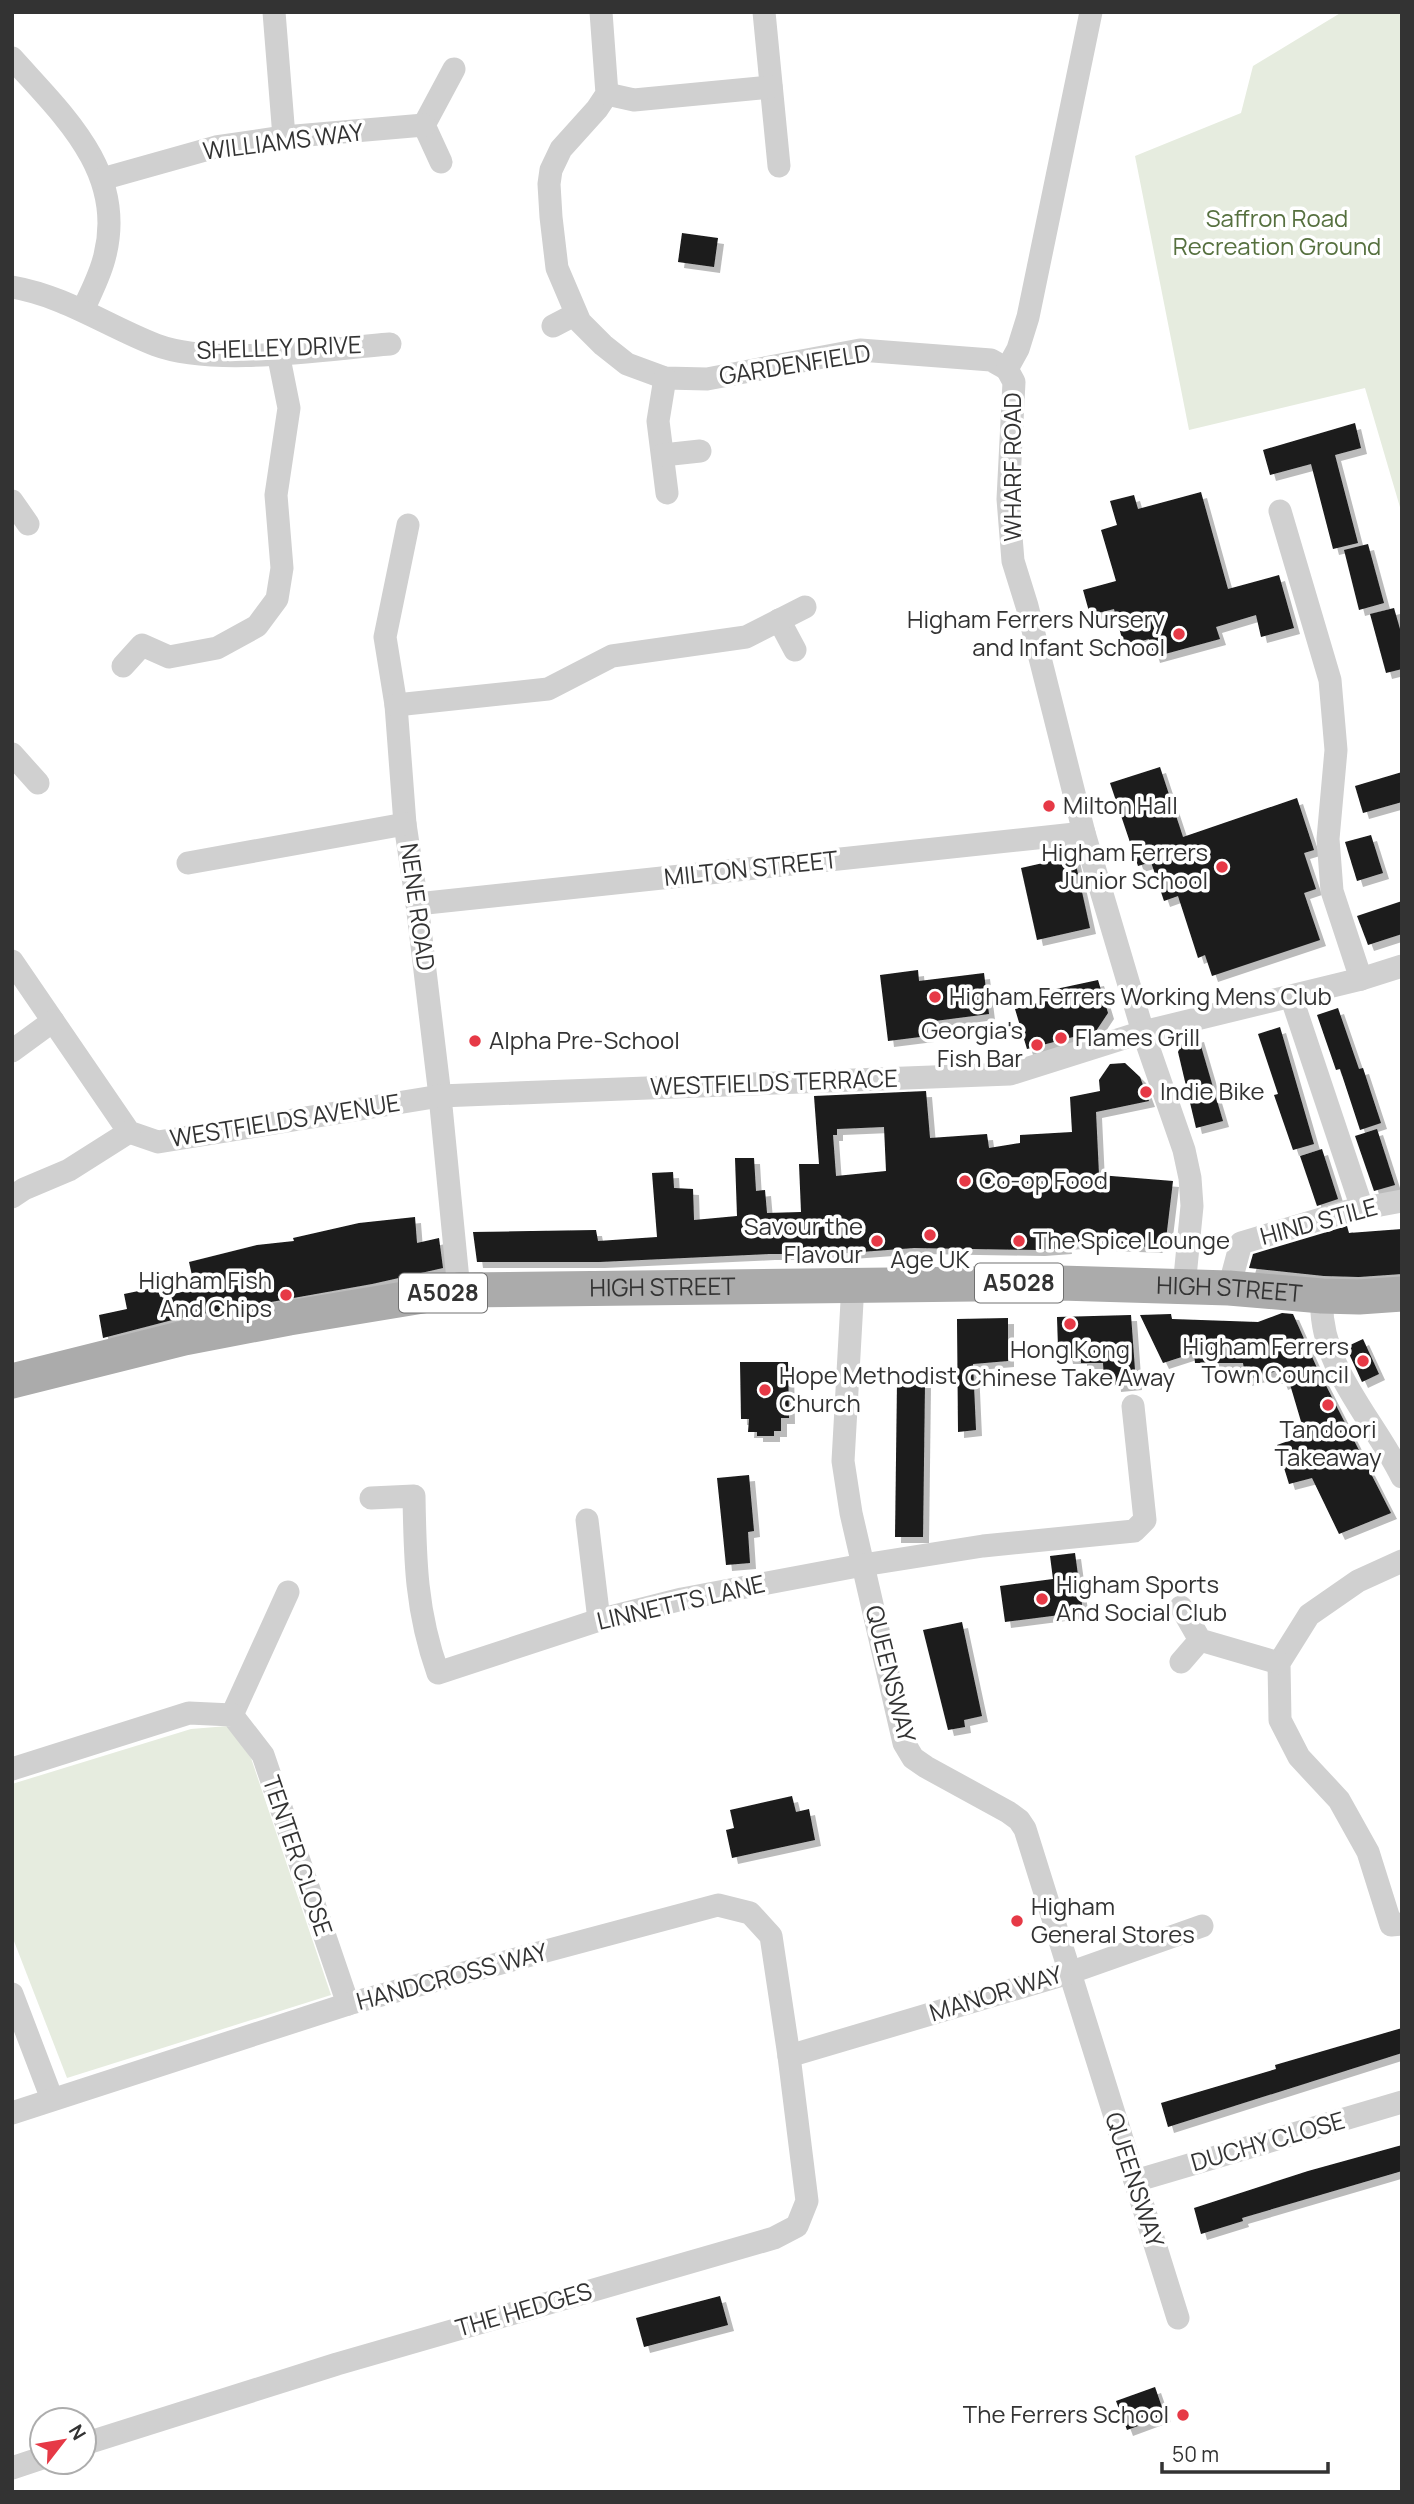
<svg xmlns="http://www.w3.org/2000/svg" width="1414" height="2504" font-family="Manrope,sans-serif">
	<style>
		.green { fill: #e6ecdf }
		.building { fill: #1a1a1a; fill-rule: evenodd; filter: url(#shadow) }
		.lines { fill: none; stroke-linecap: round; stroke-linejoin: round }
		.street { stroke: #d0d0d0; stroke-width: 23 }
		.primary { stroke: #ababab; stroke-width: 35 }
		.poi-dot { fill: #e63946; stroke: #fff; stroke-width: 2.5 }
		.labels { text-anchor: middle; stroke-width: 7; stroke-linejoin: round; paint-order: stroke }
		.shield { fill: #fff; stroke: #707070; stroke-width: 2 }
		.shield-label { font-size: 23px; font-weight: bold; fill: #333 }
		.street-label { font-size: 24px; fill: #333; stroke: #fff }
		.park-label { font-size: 24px; fill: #56703f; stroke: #fff }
		.poi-label { font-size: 24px; fill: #333; stroke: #fff; text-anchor: start }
	</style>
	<defs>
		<filter id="shadow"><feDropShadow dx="6" dy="6" stdDeviation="0" flood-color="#0004"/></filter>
	</defs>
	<rect width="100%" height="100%" fill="#fff"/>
	<g class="green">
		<polygon points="1342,12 1402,12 1402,514 1365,388 1189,430 1135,156 1241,113 1253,66"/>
		<polygon points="228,1726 251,1758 331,1995 67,2078 12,1936 12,1784 191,1729"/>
	</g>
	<g class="building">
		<polygon points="682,233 718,238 714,267 678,262"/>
		<polygon points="1355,423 1361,448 1335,455 1358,543 1333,549 1311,464 1270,475 1263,450"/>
		<polygon points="1201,492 1228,589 1279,575 1294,628 1261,637 1256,615 1216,627 1220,639 1154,657 1149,639 1124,646 1114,609 1090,615 1083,590 1116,581 1101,530 1117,525 1110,501 1134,495 1138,509"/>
		<polygon points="1368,544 1384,603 1359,610 1344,550"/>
		<polygon points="1394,608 1402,636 1402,669 1386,673 1370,614"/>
		<polygon points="1160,767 1183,837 1297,798 1314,850 1304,853 1316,889 1304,893 1320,940 1212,976 1205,955 1198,958 1178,896 1164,901 1151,862 1138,866 1110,783"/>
		<polygon points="1402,772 1402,802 1363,813 1355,786"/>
		<polygon points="1371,835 1383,873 1357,881 1345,842"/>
		<polygon points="1074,856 1090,928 1037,940 1021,868"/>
		<polygon points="1402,901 1402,934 1368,945 1357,916"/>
		<polygon points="918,970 919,981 984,973 989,1014 927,1022 928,1036 888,1041 880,975"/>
		<polygon points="1098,980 1108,1013 1096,1031 1027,1049 1015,1009 1045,1001 1042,992"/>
		<polygon points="1338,1008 1359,1069 1363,1068 1381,1123 1360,1130 1340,1069 1336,1070 1317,1015"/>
		<polygon points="1280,1027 1314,1144 1293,1150 1274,1095 1278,1094 1258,1034"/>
		<polygon points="1198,1036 1223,1121 1196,1128 1178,1052 1184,1039"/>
		<path d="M1125,1063L1140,1077L1149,1101L1096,1112L1099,1175L1173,1181L1166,1239L1156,1247L1109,1245V1240L1065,1244L1066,1248L1039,1250L914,1248L834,1254H769L599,1262H477L473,1232L596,1230L598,1241L657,1237L652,1173L673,1172L674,1188L693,1189L694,1220L737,1216L735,1158H754L756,1191L765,1190L767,1213L801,1212L799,1164H819L814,1096L926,1091L930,1138L987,1134L989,1148L1020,1143V1135L1072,1132L1070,1097L1100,1091L1099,1080L1110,1064ZM884,1127L886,1171L836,1176L833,1135H837V1129Z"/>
		<polygon points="1377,1129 1395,1185 1374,1191 1355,1136"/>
		<polygon points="1322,1149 1338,1199 1317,1206 1300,1156"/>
		<polygon points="415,1217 417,1243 439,1238 443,1268 372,1284 180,1318 103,1338 99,1315 127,1309 124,1294 158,1287 160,1297 195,1289 189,1262 257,1245 294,1241 293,1238 359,1223"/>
		<polygon points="1347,1226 1349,1233 1402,1229 1402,1274 1359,1277 1324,1276 1249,1268 1253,1254"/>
		<polygon points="1282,1313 1293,1314 1317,1368 1391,1513 1339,1534 1312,1478 1289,1484 1277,1445 1305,1435 1289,1381 1282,1384 1277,1371 1246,1380 1243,1363 1195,1363 1194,1353 1163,1363 1140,1315 1171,1314 1172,1319 1258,1322"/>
		<polygon points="1131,1315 1136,1384 1115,1386 1114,1375 1104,1377 1103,1363 1081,1363 1081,1358 1067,1358 1065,1347 1058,1348 1057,1317"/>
		<polygon points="1008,1318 1008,1361 973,1364 976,1430 958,1432 957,1319"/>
		<polygon points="1363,1339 1379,1374 1362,1382 1346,1347"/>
		<polygon points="740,1362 788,1362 789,1418 781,1418 781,1431 774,1431 774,1436 757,1436 757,1432 748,1432 749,1419 741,1419"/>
		<polygon points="897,1382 925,1382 923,1537 895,1537"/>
		<polygon points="749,1475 754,1531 748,1532 750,1563 726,1565 717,1478"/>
		<polygon points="1075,1553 1083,1612 1005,1622 1000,1586 1053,1579 1050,1556"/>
		<polygon points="962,1622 982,1716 964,1720 965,1727 948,1730 923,1630"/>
		<polygon points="792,1796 796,1812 809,1809 815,1840 732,1858 726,1830 734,1828 730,1810"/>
		<polygon points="1402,2028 1402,2053 1168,2127 1161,2103 1276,2069 1275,2065"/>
		<polygon points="1402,2145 1402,2171 1242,2218 1243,2221 1201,2234 1194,2208 1308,2171"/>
		<polygon points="720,2296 728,2325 644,2347 636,2318"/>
		<polygon points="1155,2387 1165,2416 1127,2430 1116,2401"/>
	</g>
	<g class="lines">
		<g class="street">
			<polyline points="274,12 284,137"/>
			<polyline points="601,12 607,94 597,109 561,149 551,170 549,184 551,217 557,268 580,322 603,345 627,364 665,378 707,379 860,350 991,360 1007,369"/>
			<polyline points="764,12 779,166"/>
			<polyline points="1091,12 1028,317 1018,349 1007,369 1014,382 1008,499 1013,561 1027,606 1084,833 1143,1032 1184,1150 1190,1178 1192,1206 1184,1287"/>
			<path d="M12,58C62,114 126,171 105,255C101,274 91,292 83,310"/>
			<polyline points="607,94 634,100 771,87"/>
			<polyline points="441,162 424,125 454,69"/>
			<polyline points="102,179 216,147 284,137 424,125"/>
			<path d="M12,287C65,296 107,326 156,345C215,367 325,349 390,344"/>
			<polyline points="553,326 576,314"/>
			<polyline points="665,378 658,421 667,493"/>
			<polyline points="663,455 700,451"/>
			<polyline points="12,501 28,524"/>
			<polyline points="1280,511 1330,680 1336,750 1328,839 1332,891 1361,979"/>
			<polyline points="408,525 385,637 396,705 405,824 417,904 440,1096 459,1290"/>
			<polyline points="779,620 795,650"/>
			<polyline points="123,666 142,645 169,657 217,648 257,626 277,599 282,568 276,495 289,408 278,353"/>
			<polyline points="396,705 548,689 612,656 746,637 805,607"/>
			<polyline points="12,754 38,783"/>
			<polyline points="188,863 405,824"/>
			<polyline points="417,904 1084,833"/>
			<polyline points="12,961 129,1132 158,1142 440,1096 1010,1074 1143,1032 1361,979 1402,966"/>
			<polyline points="1291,996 1362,1208"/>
			<polyline points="12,1051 53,1021"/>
			<polyline points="12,1197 24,1189 69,1170 129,1132"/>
			<polyline points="853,1284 843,1461 851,1513 904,1743 913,1758 926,1767 1008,1812 1019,1820 1025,1829 1178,2318"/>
			<polyline points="1229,1288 1241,1243 1348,1211 1402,1201"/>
			<path d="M1322,1296C1317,1365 1374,1419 1402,1477"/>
			<path d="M371,1498L414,1496C415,1560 416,1612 438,1673L599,1620L682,1599L863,1565L983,1546L1134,1531L1145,1520L1133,1406"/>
			<polyline points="587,1520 599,1620"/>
			<polyline points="1402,1561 1358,1581 1309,1615 1279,1663 1280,1720 1299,1757 1339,1800 1368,1852 1391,1925 1402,1924"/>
			<polyline points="1181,1607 1200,1640 1279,1663"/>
			<polyline points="1181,1662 1200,1640"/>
			<polyline points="232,1715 288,1592"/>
			<polyline points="12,1769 189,1713 232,1715 263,1755 348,2004"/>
			<polyline points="12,1994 52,2099"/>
			<polyline points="789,2056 1069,1973 1202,1926"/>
			<polyline points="12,2113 348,2004 718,1905 750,1913 771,1936 789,2056 807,2201 797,2226 774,2238 337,2364 84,2444"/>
			<polyline points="1135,2181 1402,2102"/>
			<polyline points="12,2468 42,2458"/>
		</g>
		<path class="primary" id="s1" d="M12,1381L184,1338L289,1318L459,1290L1060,1283L1229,1288L1322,1296L1359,1297L1402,1294"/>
	</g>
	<g class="poi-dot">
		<circle cx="1179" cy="634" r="7"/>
		<circle cx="1049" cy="806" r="7"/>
		<circle cx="1222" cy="867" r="7"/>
		<circle cx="935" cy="997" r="7"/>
		<circle cx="1061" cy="1038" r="7"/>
		<circle cx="475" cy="1041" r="7"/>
		<circle cx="1037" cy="1045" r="7"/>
		<circle cx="1146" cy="1092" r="7"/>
		<circle cx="965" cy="1181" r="7"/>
		<circle cx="930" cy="1235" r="7"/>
		<circle cx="877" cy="1241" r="7"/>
		<circle cx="1019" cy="1241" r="7"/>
		<circle cx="286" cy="1295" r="7"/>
		<circle cx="1070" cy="1324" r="7"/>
		<circle cx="1363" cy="1361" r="7"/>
		<circle cx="765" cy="1390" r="7"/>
		<circle cx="1328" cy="1405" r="7"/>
		<circle cx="1042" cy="1599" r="7"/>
		<circle cx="1017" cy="1921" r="7"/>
		<circle cx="1183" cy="2415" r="7"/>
	</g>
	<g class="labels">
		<g class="shield">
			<rect x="975" y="1263.5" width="88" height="39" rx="5"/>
			<rect x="399" y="1273.5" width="88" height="39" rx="5"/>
		</g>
		<g class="shield-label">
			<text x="1019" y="1291">A5028</text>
			<text x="443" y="1301">A5028</text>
		</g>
		<g class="street-label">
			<text transform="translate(283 142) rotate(-7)" y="8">WILLIAMS WAY</text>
			<text transform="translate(279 348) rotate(-2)" y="8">SHELLEY DRIVE</text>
			<text transform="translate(795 365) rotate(-9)" y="8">GARDENFIELD</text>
			<text transform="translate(1013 467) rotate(-90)" y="8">WHARF ROAD</text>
			<text transform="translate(751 869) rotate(-6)" y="8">MILTON STREET</text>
			<text transform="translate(417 907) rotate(82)" y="8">NENE ROAD</text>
			<text transform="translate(774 1083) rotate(-2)" y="8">WESTFIELDS TERRACE</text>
			<text transform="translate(285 1121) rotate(-9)" y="8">WESTFIELDS AVENUE</text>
			<text transform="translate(1319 1222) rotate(-15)" y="8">HIND STILE</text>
			<text dy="8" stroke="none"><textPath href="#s1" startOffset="660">HIGH STREET</textPath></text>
			<text dy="8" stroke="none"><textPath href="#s1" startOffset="1227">HIGH STREET</textPath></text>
			<text transform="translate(681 1603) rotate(-13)" y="8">LINNETTS LANE</text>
			<text transform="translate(890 1674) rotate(76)" y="8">QUEENSWAY</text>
			<text transform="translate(297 1856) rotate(71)" y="8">TENTER CLOSE</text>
			<text transform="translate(452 1977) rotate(-15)" y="8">HANDCROSS WAY</text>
			<text transform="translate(996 1994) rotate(-17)" y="8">MANOR WAY</text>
			<text transform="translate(1268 2142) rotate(-16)" y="8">DUCHY CLOSE</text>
			<text transform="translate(1134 2180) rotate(72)" y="8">QUEENSWAY</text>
			<text transform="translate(524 2310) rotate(-16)" y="8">THE HEDGES</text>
		</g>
		<g class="park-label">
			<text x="1277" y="227">Saffron Road<tspan x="1277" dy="28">Recreation Ground</tspan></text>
		</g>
		<g class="poi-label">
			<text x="1165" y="628" text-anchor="end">Higham Ferrers Nursery<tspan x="1165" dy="28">and Infant School</tspan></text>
			<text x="1063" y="814">Milton Hall</text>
			<text x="1208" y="861" text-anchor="end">Higham Ferrers<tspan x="1208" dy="28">Junior School</tspan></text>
			<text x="949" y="1005">Higham Ferrers Working Mens Club</text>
			<text x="1023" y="1039" text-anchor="end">Georgia's<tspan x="1023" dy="28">Fish Bar</tspan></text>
			<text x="1075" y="1046">Flames Grill</text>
			<text x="489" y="1049">Alpha Pre-School</text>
			<text x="1160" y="1100">Indie Bike</text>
			<text x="979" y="1189">Co-op Food</text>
			<text x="863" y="1235" text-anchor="end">Savour the<tspan x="863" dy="28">Flavour</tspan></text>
			<text x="1033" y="1249">The Spice Lounge</text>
			<text x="930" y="1268" text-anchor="middle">Age UK</text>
			<text x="272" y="1289" text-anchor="end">Higham Fish<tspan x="272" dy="28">And Chips</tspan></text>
			<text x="1349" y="1355" text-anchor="end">Higham Ferrers<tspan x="1349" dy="28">Town Council</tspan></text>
			<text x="1070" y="1358" text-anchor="middle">Hong Kong<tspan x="1070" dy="28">Chinese Take Away</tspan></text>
			<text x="779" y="1384">Hope Methodist<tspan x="779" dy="28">Church</tspan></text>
			<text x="1328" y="1438" text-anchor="middle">Tandoori<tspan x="1328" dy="28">Takeaway</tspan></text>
			<text x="1056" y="1593">Higham Sports<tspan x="1056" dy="28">And Social Club</tspan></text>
			<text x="1031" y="1915">Higham<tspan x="1031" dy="28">General Stores</tspan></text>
			<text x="1169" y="2423" text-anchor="end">The Ferrers School</text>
		</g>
	</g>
	<rect width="1414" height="2504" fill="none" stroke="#333333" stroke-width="28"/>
	<g transform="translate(63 2441) rotate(59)"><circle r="33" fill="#ffffff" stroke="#adadad" stroke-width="2"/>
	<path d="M0-5L12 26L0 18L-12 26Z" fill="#e63946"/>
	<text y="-10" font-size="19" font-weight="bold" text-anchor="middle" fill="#333333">N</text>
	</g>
	<path d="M1162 2462v10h166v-10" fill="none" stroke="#333333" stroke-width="3.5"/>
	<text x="1172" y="2462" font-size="21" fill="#333333" stroke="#ffffff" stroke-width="5" paint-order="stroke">50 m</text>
</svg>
